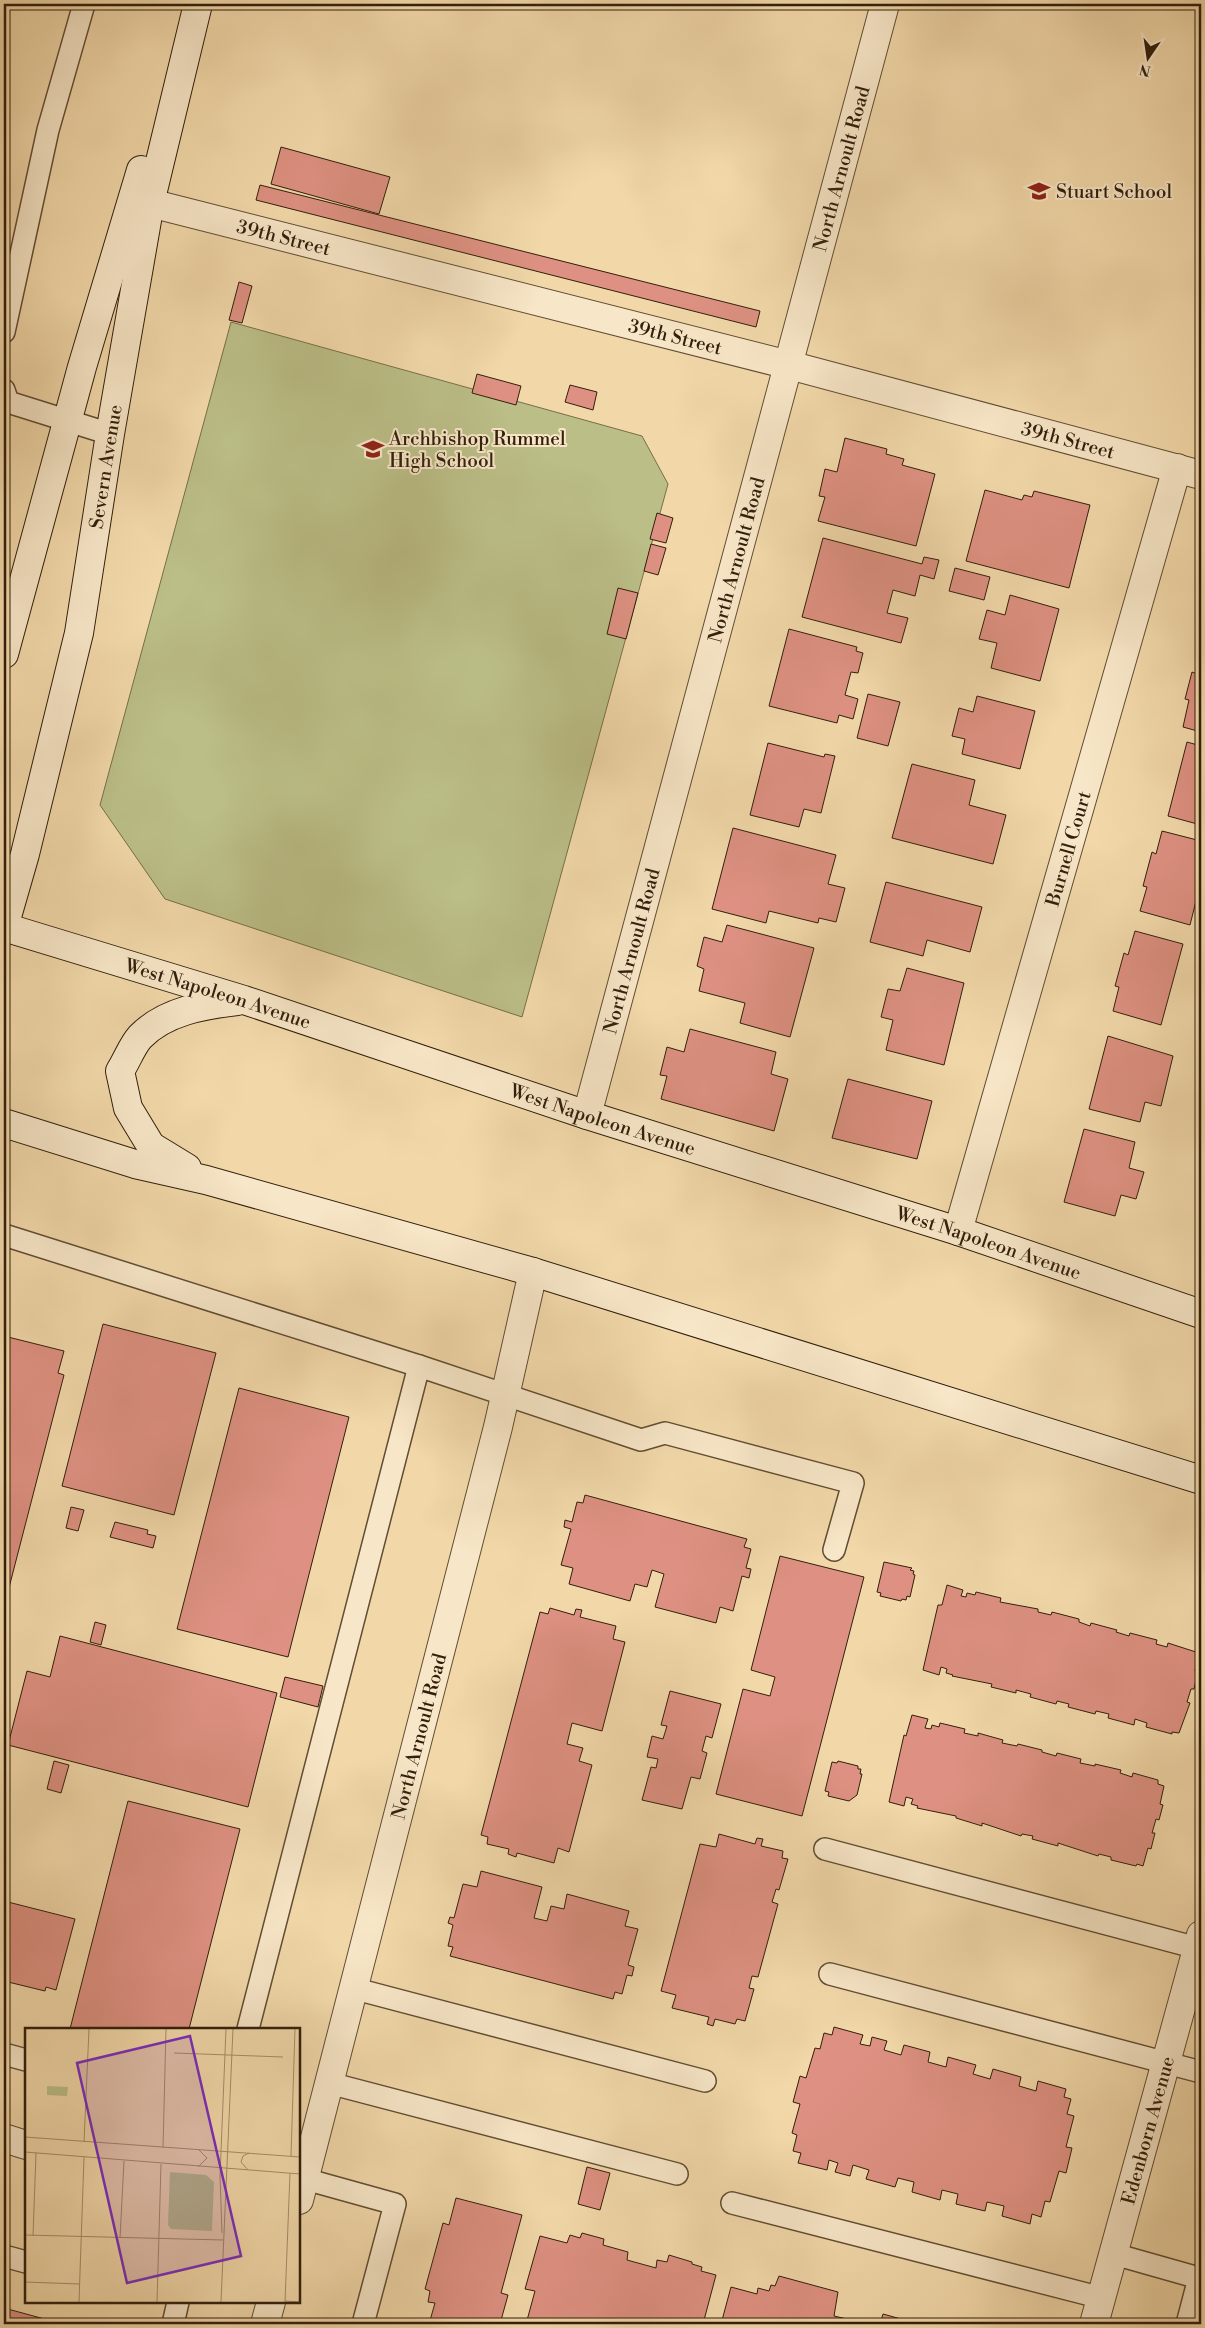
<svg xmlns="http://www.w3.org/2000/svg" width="1205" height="2328" font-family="'Libre Bodoni',serif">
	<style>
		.green { fill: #bbbe87; stroke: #766e4a }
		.building { fill: #de9182; stroke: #311f0c }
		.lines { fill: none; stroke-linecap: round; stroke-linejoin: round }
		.lane-casing { stroke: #614d33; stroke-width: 24 }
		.street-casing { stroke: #614d33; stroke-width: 30 }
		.secondary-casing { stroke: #311f0c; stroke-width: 30 }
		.lane { stroke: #f7e6c7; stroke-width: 21 }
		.street { stroke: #f7e6c7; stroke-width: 28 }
		.secondary { stroke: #f7e6c7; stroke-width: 28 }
		.labels { text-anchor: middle; stroke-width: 4; stroke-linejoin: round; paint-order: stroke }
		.street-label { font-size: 19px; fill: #311f0c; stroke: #f7e6c7 }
		.poi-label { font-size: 19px; fill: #311f0c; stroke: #f7e6c7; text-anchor: start }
		.inset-road { fill: none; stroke: #a58e6a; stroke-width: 1 }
		.view { fill: #7b2cbf; fill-opacity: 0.15; stroke: #7b2cbf; stroke-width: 2.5 }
		.inset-edge { fill: none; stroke: #311f0c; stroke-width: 2.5 }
	</style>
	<rect width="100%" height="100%" fill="#f2d8a9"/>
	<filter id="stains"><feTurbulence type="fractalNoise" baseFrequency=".004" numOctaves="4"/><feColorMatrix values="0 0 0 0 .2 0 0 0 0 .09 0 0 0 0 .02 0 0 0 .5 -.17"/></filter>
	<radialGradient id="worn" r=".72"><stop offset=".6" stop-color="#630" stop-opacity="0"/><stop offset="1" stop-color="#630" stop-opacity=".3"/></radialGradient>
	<polygon class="green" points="231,322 642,436 668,484 522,1017 165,899 100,805"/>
	<g class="building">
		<polygon points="281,147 390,177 379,214 271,184"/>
		<polygon points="260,185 760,311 756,327 256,200"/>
		<polygon points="239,282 252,286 242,323 229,320"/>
		<polygon points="477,374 521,386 516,405 472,393"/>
		<polygon points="570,385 597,392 593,410 565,402"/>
		<polygon points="845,438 887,449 886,454 904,459 902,465 935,474 916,546 818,521 825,497 819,496 825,469 837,472"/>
		<polygon points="985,490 1022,500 1024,495 1032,497 1034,491 1090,505 1069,588 966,561"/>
		<polygon points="657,513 673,518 666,543 650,539"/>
		<polygon points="823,538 922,564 924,557 939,560 934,579 920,575 915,596 893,590 887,613 908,618 901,643 802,617"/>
		<polygon points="651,544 666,548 658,575 644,571"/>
		<polygon points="955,568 990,577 984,600 949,591"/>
		<polygon points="618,588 638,593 626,639 607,634"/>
		<polygon points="1010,595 1059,609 1040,681 991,668 997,643 979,639 987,610 1005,615"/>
		<polygon points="789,629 857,647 856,651 863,653 858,673 851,672 845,695 858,699 853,719 839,715 837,723 769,706"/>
		<polygon points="1201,657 1201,732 1183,727 1189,700 1185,699 1192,672 1197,674"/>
		<polygon points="868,694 900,702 888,746 857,738"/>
		<polygon points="977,696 1035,711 1020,769 962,754 965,739 952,736 959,708 973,712"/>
		<polygon points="1187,742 1201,746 1201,825 1168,816"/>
		<polygon points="768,743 824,757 825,754 835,756 821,813 804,809 799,827 750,815"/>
		<polygon points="912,764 975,780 969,805 1006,815 993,864 892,838"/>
		<polygon points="733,828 836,855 828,884 845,888 836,922 819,918 818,923 769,911 766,923 712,909"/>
		<polygon points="1162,831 1201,841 1201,881 1190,925 1140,911 1147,887 1143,886 1152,852 1156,854"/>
		<polygon points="886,882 982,907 970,952 927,940 923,956 870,942"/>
		<polygon points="727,925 814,948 790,1037 740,1023 745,1003 699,991 704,969 697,966 704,937 722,942"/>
		<polygon points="1135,931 1183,944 1161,1025 1113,1011 1119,987 1115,986 1124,953 1128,955"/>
		<polygon points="907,968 964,983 944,1065 886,1050 893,1020 881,1017 888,989 900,991"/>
		<polygon points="690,1029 776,1052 771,1074 788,1079 774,1131 661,1099 667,1076 660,1075 667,1047 684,1052"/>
		<polygon points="1108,1036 1173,1056 1161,1106 1145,1102 1140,1122 1089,1109"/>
		<polygon points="848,1079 932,1101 917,1159 832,1138"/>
		<polygon points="1084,1129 1135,1142 1129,1168 1144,1172 1136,1199 1121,1195 1115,1216 1064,1202"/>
		<polygon points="103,1324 216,1353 174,1515 62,1486"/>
		<polygon points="4,1336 64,1351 58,1373 64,1375 4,1607"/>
		<polygon points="239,1388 349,1417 288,1657 177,1629"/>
		<polygon points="585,1495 747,1539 744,1547 751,1549 746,1568 751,1569 749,1578 742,1576 733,1611 720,1607 716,1623 655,1607 664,1574 652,1570 647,1587 635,1584 630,1601 569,1584 573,1568 561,1565 571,1529 564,1527 565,1520 572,1522 577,1502 583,1503"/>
		<polygon points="71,1507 84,1510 78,1531 66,1528"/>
		<polygon points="115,1522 148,1530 147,1534 156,1536 153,1548 110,1537"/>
		<polygon points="780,1556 864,1577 802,1816 716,1794 743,1689 770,1696 775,1677 751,1670"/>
		<polygon points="884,1562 912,1568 910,1570 914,1571 913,1574 915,1575 910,1597 907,1596 906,1600 902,1599 901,1601 880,1596 881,1593 877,1592"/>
		<polygon points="947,1585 963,1590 961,1596 966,1597 967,1593 975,1595 976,1592 1001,1598 1000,1602 1038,1609 1038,1612 1051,1615 1052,1612 1079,1619 1079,1622 1090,1626 1091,1623 1117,1630 1116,1632 1129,1636 1130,1633 1157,1640 1156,1644 1167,1647 1168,1643 1199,1653 1195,1671 1198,1672 1194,1689 1191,1689 1187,1702 1190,1703 1179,1733 1172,1732 1172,1734 1146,1727 1147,1723 1135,1719 1134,1725 1108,1718 1109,1714 1096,1711 1095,1714 1068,1707 1069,1704 1057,1701 1056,1704 1030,1697 1031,1694 1016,1690 1016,1693 991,1687 992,1684 952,1676 953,1675 946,1673 947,1669 941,1667 939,1675 923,1670 938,1605 942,1605"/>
		<polygon points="550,1608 574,1615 576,1609 582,1610 580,1617 616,1626 613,1639 625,1642 602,1731 572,1723 567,1744 583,1748 579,1761 592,1765 569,1852 558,1848 554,1863 517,1853 516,1857 508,1854 509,1849 487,1844 488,1837 481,1835 540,1612 548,1614"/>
		<polygon points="95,1622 106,1625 101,1645 90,1642"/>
		<polygon points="60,1636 277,1693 248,1807 8,1745 27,1671 50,1677"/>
		<polygon points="285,1677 323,1686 318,1707 280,1697"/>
		<polygon points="670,1691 721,1704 712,1738 706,1736 702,1751 707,1753 700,1779 691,1777 682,1809 642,1800 651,1767 656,1768 658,1759 647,1757 652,1736 663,1739 667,1726 661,1725"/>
		<polygon points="912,1715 928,1719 925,1728 931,1729 932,1725 939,1727 940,1723 965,1729 964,1733 978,1736 978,1733 1003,1740 1002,1743 1017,1746 1018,1744 1042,1750 1042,1752 1056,1756 1057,1753 1081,1759 1080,1763 1095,1766 1095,1764 1121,1770 1120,1773 1132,1777 1133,1773 1158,1780 1158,1784 1164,1786 1160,1804 1163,1805 1159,1820 1156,1819 1152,1833 1155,1833 1151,1849 1148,1848 1143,1866 1137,1864 1136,1866 1111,1860 1111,1857 1099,1854 1098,1856 1058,1843 1058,1846 1032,1839 1033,1836 1022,1834 1021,1836 982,1823 982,1826 956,1818 956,1816 917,1808 918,1806 911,1804 913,1799 906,1797 904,1806 889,1802 904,1735 906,1736"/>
		<polygon points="54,1761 69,1765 61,1793 47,1789"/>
		<polygon points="838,1761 858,1766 858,1769 861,1769 860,1774 862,1774 857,1795 849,1801 828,1796 829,1792 825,1791 832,1762 837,1763"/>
		<polygon points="128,1801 240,1829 189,2029 70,2029"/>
		<polygon points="719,1834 755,1844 757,1838 763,1839 761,1846 783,1851 782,1858 788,1859 779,1890 776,1889 772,1902 778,1904 758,1977 752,1976 749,1988 754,1989 745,2021 737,2019 735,2024 715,2019 713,2026 707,2024 709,2017 672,2008 676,1995 661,1991 700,1844 716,1847"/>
		<polygon points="481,1871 542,1887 534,1918 547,1921 551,1906 564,1909 567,1894 629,1911 625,1926 638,1929 628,1965 634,1967 632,1976 627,1975 622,1994 615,1992 613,1999 450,1956 453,1947 448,1946 453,1925 448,1923 450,1917 454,1918 463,1884 477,1887"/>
		<polygon points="4,1901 75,1919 56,1990 46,1987 45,1991 4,1981"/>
		<polygon points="834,2027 863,2035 860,2044 870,2046 872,2037 887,2041 884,2050 901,2055 904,2045 930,2052 928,2062 946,2067 948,2057 976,2065 973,2074 990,2079 993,2069 1021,2077 1019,2086 1036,2091 1038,2081 1066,2089 1064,2097 1071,2099 1067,2114 1074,2116 1066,2147 1072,2148 1066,2173 1059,2171 1050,2202 1045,2201 1041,2217 1032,2214 1030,2224 1002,2216 1004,2206 987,2202 985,2211 956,2204 958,2194 942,2190 940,2200 912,2192 914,2182 898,2178 895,2187 866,2179 869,2170 853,2165 850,2176 835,2172 838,2163 829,2160 827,2170 798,2163 801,2153 793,2151 797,2135 792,2133 800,2104 793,2102 800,2076 806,2078 815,2048 820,2049 824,2033 832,2035"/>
		<polygon points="587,2167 610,2173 600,2210 578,2204"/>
		<polygon points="456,2198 522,2215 501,2293 508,2295 500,2324 429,2324 435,2303 428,2302 430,2291 425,2289 443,2223 449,2225"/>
		<polygon points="582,2233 604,2239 603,2245 628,2252 627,2260 656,2268 657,2260 667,2262 669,2255 692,2262 692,2264 702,2267 701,2271 716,2275 703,2324 636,2324 619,2320 618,2324 526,2324 535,2291 525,2289 540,2236 567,2243 570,2235 580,2238"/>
		<polygon points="779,2276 838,2292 834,2316 860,2322 860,2324 721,2324 731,2287 757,2294 758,2288 769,2291 771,2285 775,2286"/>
		<polygon points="4,2308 63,2324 4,2324"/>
		<polygon points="883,2314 919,2324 880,2324"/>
	</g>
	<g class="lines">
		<g class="lane-casing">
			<g id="lane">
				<polyline points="4,332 48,130 84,4"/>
				<polyline points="4,390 8,402 110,434"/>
				<polyline points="4,1235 419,1366"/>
				<polyline points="825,1849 1201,1949"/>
				<polyline points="830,1974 1201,2072"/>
				<polyline points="352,1988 705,2081"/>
				<polyline points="248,2029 419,1366 641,1440 665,1433 853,1483 834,1550"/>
				<polyline points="4,2054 26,2060"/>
				<polyline points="329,2083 677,2174"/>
				<polyline points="305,2179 395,2204 363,2324"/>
				<polyline points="732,2203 1102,2298"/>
				<polyline points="1114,2254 1199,2278 1187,2324"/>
				<polyline points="4,2256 26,2262"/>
				<polyline points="173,2324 178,2302"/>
			</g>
		</g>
		<g class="street-casing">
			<g id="street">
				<path id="s1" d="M150,203L789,365L1201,475"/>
				<path id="s2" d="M587,1115L885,4"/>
				<path id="s3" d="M958,1231L1177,468"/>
				<polyline points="4,2138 26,2145"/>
				<path id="s4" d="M299,2200L498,1427L533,1272"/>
				<polyline points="265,2324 271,2302"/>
				<path id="s5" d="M1094,2324L1201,1935"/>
			</g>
		</g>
		<g class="secondary-casing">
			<g id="secondary">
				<polyline points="4,654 82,367 141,170"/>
				<path id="s6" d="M4,927L244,1000L587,1115L958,1231L1201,1314"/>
				<path id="s7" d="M4,927L25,854L79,633L110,434L150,203L198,4"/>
				<polyline points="4,1123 135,1164 206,1180 533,1272 1201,1480"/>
				<path d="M187,1168L151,1146L128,1108L120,1071C127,1060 132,1046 140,1037C165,1011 204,1005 237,1001"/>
			</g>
		</g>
		<use href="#lane" class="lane"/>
		<use href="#street" class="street"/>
		<use href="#secondary" class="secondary"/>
	</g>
	<defs>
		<g id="school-bare" transform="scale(1.725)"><path d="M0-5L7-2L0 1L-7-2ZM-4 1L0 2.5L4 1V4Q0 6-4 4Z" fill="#8f2418" stroke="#f7e6c7" stroke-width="2.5" paint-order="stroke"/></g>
	</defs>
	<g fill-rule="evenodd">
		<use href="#school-bare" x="1039" y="191"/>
		<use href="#school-bare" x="373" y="449"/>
	</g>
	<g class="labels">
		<g class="street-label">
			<text dy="7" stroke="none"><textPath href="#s2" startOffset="980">North Arnoult Road</textPath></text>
			<text dy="7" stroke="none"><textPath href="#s1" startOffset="138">39th Street</textPath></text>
			<text dy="7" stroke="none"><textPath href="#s1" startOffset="542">39th Street</textPath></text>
			<text dy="7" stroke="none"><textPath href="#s1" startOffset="948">39th Street</textPath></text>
			<text dy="7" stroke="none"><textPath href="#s7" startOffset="472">Severn Avenue</textPath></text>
			<text dy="7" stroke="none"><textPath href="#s2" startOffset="575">North Arnoult Road</textPath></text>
			<text dy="7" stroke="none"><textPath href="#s3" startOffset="398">Burnell Court</textPath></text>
			<text dy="7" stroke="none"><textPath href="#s2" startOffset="170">North Arnoult Road</textPath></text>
			<text dy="7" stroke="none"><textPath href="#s6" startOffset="224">West Napoleon Avenue</textPath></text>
			<text dy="7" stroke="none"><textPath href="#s6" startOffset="629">West Napoleon Avenue</textPath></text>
			<text dy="7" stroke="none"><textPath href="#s6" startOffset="1034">West Napoleon Avenue</textPath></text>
			<text dy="7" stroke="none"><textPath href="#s4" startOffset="479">North Arnoult Road</textPath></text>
			<text dy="7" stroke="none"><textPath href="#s5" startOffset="201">Edenborn Avenue</textPath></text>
		</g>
		<g class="poi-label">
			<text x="1056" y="198">Stuart School</text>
			<text x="389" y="445">Archbishop Rummel<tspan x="389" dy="22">High School</tspan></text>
		</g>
	</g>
	<g transform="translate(25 2028)">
		<rect width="275" height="275" fill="#f2d8a9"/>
		<path d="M22,58L43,59L42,68L22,67ZM145,144L181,147L189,154L187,203L146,201L143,197Z" fill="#bbbe87"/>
		<path class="inset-road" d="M149,25L258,29M0,109L275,129M59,114L64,1M138,120L141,1M0,124L275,146M266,128L270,1M173,139L182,130L174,122M223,142L216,134L218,128L224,125M197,205L195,148L201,1M0,207L198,212M8,208L11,125M95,210L99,133M0,254L54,256M260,273L275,274M54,274L59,129M132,274L136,136M196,274L208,1M260,274L265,145"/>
		<path class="view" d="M165,8L216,228L102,255L52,35Z"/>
		<rect width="275" height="275" class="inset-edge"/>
	</g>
	<rect width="1205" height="2328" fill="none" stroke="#f2d8a9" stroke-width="20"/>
	<rect x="5" y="5" width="1195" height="2318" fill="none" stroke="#311f0c" stroke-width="2.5"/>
	<rect x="10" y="10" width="1185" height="2308" fill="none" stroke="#311f0c"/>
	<g transform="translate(1148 58) rotate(193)" stroke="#f7e6c7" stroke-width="4" paint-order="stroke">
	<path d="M0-4L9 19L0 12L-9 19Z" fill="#311f0c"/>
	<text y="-8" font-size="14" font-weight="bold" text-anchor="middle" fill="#311f0c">N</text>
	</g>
	<rect width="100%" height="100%" filter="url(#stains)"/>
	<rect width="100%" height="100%" fill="url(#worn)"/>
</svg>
